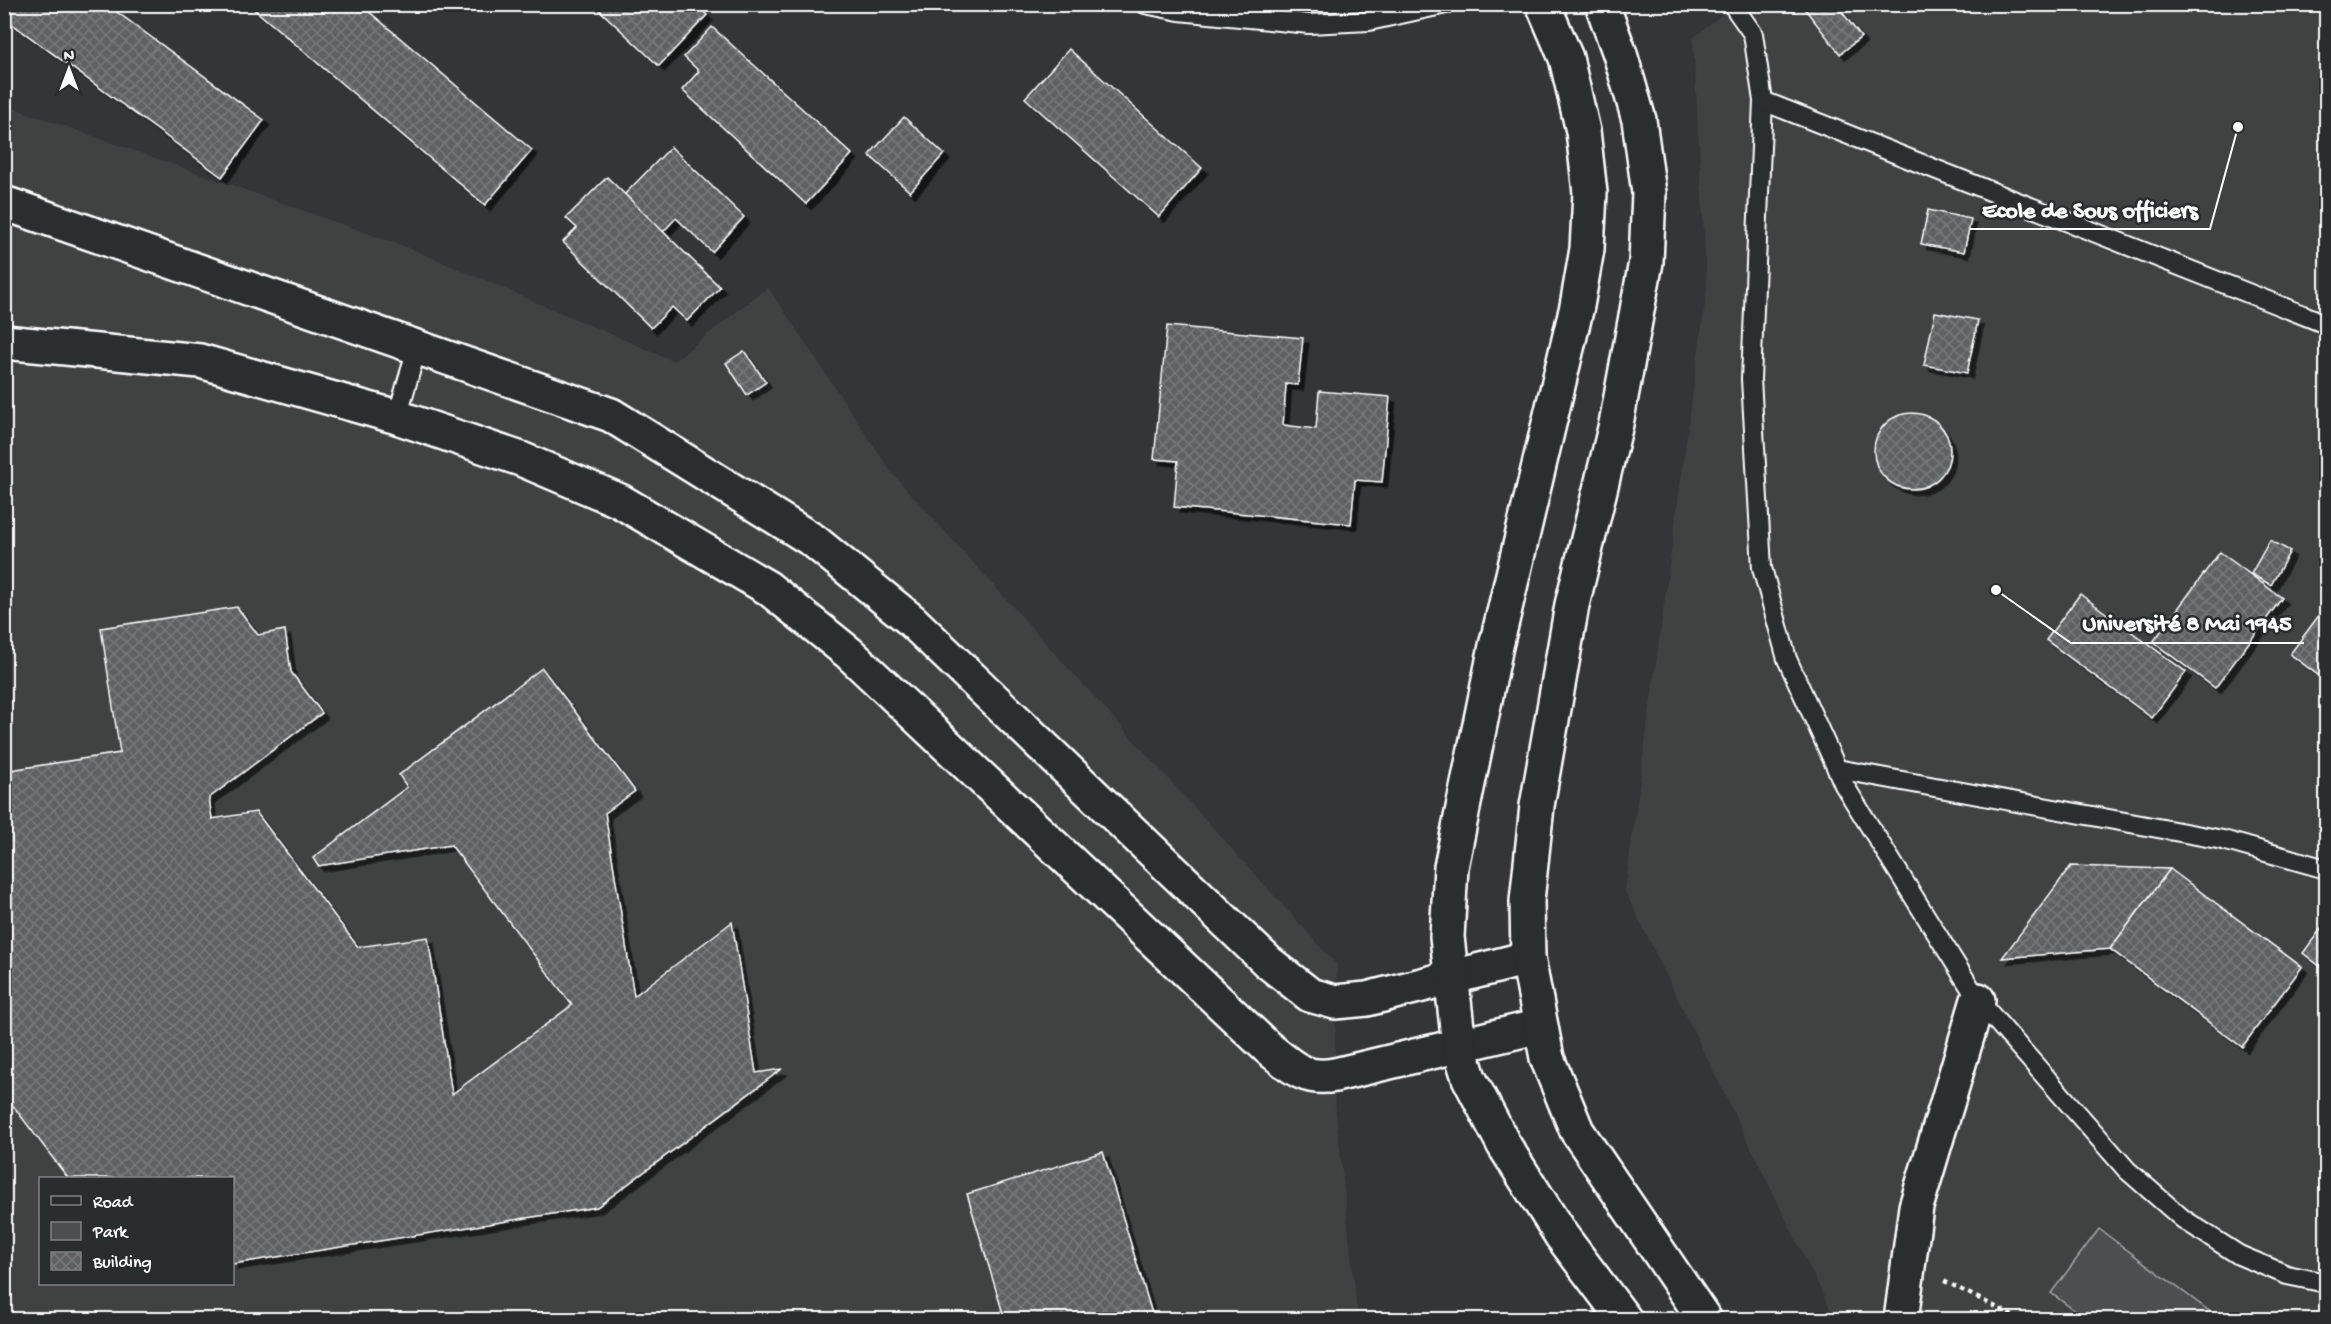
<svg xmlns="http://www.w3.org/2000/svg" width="2331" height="1324" font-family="'Gochi Hand',sans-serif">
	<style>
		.built { fill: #404243; fill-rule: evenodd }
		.green { fill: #4c4f50; stroke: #a6a7a8; stroke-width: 1.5 }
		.building { fill: url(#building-cross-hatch); stroke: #fff; stroke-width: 1.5; filter: url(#shadow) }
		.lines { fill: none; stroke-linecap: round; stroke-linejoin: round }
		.lane-casing { stroke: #fff; stroke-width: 22 }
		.street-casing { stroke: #fff; stroke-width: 38 }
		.secondary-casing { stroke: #fff; stroke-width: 38 }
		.path { stroke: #fff; stroke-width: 4; stroke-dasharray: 4.5 4.5; stroke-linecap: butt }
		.lane { stroke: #2a2d2e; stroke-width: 18 }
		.street { stroke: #2a2d2e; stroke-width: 33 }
		.secondary { stroke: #2a2d2e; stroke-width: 33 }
		.leader { fill: none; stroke: #fff; stroke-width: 2 }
		.callout-dot { fill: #fff; stroke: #2a2d2e; stroke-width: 2 }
		.callout-label { font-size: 24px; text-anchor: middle; font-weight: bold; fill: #fff; stroke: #2a2d2e; stroke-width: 5; stroke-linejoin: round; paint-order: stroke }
	</style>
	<defs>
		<pattern id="building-cross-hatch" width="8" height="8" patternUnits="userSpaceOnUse" patternTransform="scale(1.5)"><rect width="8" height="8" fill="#5f6162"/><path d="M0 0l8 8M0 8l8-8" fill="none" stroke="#77797a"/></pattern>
		<filter id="shadow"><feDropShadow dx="5.5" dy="5.5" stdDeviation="0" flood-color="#0009"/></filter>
	</defs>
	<rect width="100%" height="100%" fill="#333536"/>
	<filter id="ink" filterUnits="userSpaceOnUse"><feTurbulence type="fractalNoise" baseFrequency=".0167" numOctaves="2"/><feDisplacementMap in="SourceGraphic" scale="12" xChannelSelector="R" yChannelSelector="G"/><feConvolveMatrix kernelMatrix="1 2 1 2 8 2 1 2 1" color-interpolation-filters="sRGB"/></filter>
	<g filter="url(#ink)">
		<g class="built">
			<polygon points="1734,5 2326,5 2326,1319 1835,1319 1625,891 1707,288 1693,38"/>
			<path d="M5,105L409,248L674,361L768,287L891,472L1337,965L1334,1094L1358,1319L5,1320ZM40,1178H232V1284H40Z"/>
		</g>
		<polygon class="green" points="2099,1229 2220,1319 2086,1319 2051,1293"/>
		<g class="building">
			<polygon points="4,4 106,4 264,120 222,177 4,18"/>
			<polygon points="248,4 360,4 532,150 485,205"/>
			<polygon points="593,4 695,4 707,15 659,66"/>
			<polygon points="1801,4 1836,4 1861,37 1840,54"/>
			<polygon points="2308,4 2326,4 2326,17"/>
			<polygon points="712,27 852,154 806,204 682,90 699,71 684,57"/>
			<polygon points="1069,49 1202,168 1159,217 1025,98"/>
			<polygon points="904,117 944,154 910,192 869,155"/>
			<polygon points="671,147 744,217 712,252 676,218 662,233 623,196"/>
			<polygon points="607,177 720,287 687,321 672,307 651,328 563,242 577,228 566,218"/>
			<polygon points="1928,210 1971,219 1964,252 1921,244"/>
			<polygon points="1935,312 1978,320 1967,373 1924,365"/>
			<polygon points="1167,326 1303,338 1298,385 1286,384 1283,425 1316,429 1319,391 1390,397 1382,482 1355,480 1351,524 1174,507 1178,461 1154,459"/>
			<polygon points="744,351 766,382 747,395 726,363"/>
			<circle cx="1912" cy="451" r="38"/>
			<polygon points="2270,540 2290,551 2271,585 2251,574"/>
			<polygon points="2220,552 2282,598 2215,688 2153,642"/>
			<polygon points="2080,594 2186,672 2152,718 2046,640"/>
			<polygon points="2326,606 2326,681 2290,654"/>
			<polygon points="237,607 258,635 285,630 291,672 322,713 209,798 212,819 256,812 358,947 428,937 452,1094 572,1005 451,845 318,866 313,858 407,787 399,775 542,668 635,791 605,813 634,996 732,922 756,1073 782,1069 597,1207 232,1264 232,1178 68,1178 4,1094 4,771 120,753 101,628"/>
			<polygon points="2071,866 2170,869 2110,949 2002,958"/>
			<polygon points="2170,869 2302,967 2242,1047 2110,949"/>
			<polygon points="2326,922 2326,971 2303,953"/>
			<polygon points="1103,1152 1154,1320 1005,1320 967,1194"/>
		</g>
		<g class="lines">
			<g class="lane-casing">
				<g id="lane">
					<polyline points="1145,4 1179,11 1309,24 1369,21 1446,4"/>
					<polyline points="1732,4 1753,34 1763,101 1751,379 1762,568 1787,659 1837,769 1844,785 1978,1000 2127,1170 2183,1219 2239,1255 2287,1275 2326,1283"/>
					<polyline points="1763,101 2326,324"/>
					<polyline points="397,417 417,348"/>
					<polyline points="1837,769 2223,840 2326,869"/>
				</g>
			</g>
			<g class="street-casing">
				<g id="street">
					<polyline points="4,203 611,415 814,541 911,620 1268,962 1310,995 1335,1002 1367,999 1528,958"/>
					<path d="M4,342L200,361L397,417L521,459L620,501L768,588L849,653L1268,1048C1291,1066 1304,1081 1335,1075L1540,1026"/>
					<polyline points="1901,1320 1916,1207 1978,1000"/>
				</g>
			</g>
			<g class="secondary-casing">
				<g id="secondary">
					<polyline points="1543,4 1566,58 1583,131 1590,193 1587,249 1577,306 1496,646 1451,867 1447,937 1459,1046 1469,1078 1504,1145 1561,1235 1625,1320"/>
					<polyline points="1602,4 1620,54 1639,120 1649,193 1646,262 1616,424 1572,605 1537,806 1527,901 1528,958 1547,1058 1577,1131 1705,1320"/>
				</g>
			</g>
			<polyline class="path" points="1944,1281 2022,1320"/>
			<use href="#lane" class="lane"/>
			<use href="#street" class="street"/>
			<use href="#secondary" class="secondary"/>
		</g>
	</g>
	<path class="leader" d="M2238 127L2210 229H1970M1996 590L2071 643H2304"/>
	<g class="callout-dot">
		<circle cx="2238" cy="127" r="6"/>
		<circle cx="1996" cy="590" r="6"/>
	</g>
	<g class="callout-label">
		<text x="2090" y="217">Ecole de Sous officiers</text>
		<text x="2187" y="630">Université 8 Mai 1945</text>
	</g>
	<rect width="2331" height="1324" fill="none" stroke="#2a2d2e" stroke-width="24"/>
	<rect x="12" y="12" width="2307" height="1300" fill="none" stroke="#fff" stroke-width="2" filter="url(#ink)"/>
	<rect x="39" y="1177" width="195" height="108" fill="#2a2d2e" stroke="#7f8182" stroke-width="1.5"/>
	<rect x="51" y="1196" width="30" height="9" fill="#2a2d2e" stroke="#7f8182" stroke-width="1.5"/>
	<text x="93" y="1207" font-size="18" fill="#ffffff">Road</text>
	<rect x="51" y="1222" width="30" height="18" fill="#4c4f50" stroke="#7f8182" stroke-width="1.5"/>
	<text x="93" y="1237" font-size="18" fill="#ffffff">Park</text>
	<rect x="51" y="1252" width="30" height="18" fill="url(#building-cross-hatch)" stroke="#7f8182" stroke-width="1.5"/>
	<text x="93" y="1267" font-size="18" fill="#ffffff">Building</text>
	<g transform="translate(69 69)" stroke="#2a2d2e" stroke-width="4.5" paint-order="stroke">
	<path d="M0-4.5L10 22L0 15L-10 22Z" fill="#ffffff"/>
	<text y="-9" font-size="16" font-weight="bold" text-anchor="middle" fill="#ffffff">N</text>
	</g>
</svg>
